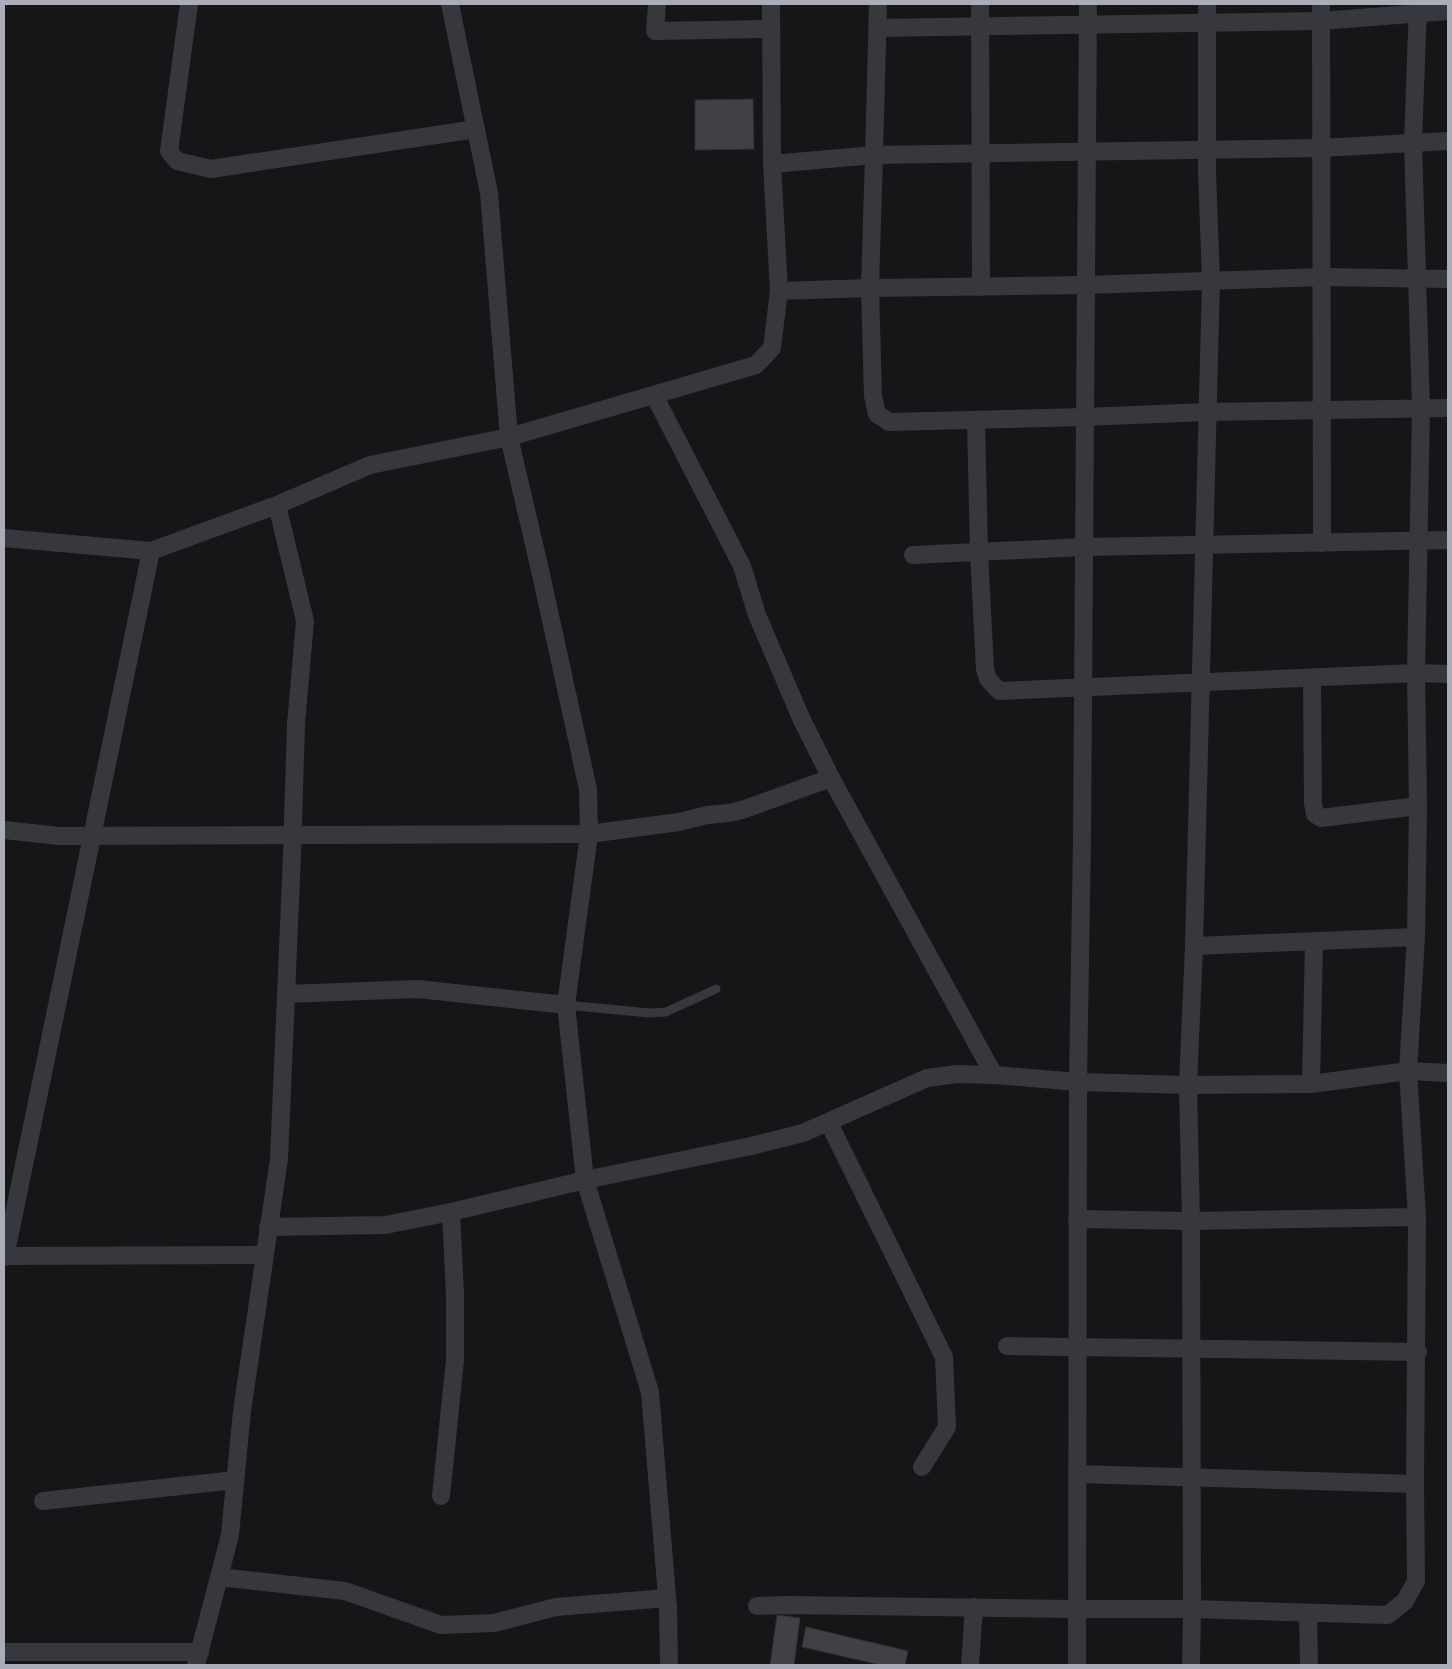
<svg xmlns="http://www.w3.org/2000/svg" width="1452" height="1669" font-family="'DejaVu Sans',sans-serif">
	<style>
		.building { fill: #404145; stroke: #303034 }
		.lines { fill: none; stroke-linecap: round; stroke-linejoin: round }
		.lane { stroke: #37383d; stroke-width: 9 }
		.street { stroke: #37383d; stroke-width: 18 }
	</style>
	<rect width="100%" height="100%" fill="#161618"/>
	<g class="building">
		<polygon points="753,99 754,149 695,150 695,100"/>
		<polygon points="777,1615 800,1618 794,1665 770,1665"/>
		<polygon points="806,1627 908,1651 905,1665 881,1665 802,1647"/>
	</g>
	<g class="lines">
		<polyline class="lane" points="566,1005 649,1013 666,1012 716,989"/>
		<g class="street">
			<polyline points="189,4 169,151 177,161 211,169 476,129"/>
			<polyline points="450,4 489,193 509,437 540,570 588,789 589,834 566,1005 585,1180 650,1392 668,1608 669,1665"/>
			<polyline points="657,4 655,31 771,29"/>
			<polyline points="980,4 981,287"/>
			<polyline points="1321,4 1322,543"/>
			<polyline points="878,28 1321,21 1448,11"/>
			<polyline points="1448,141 1322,148 874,155 870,288 873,396 877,414 889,422 1085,417 1207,412 1448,408"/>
			<polyline points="772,164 874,155 878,4"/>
			<polyline points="779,291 870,288 1086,285 1322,277 1448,279"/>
			<polyline points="654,395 742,566 757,615 801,718 831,778 994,1075"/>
			<polyline points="976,420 979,552 985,669 988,679 999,691 1416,673 1448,674"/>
			<polyline points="4,538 151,551 277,505 370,465 509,437 756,365 772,348 779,291 772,164 771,4"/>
			<polyline points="913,555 1084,547 1448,540"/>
			<polyline points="1312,678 1313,803 1315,814 1321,818 1418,806"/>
			<polyline points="4,830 59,836 589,834 679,822 707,815 729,813 742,810 831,778"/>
			<polyline points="1194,946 1416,937"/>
			<polyline points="286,994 418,989 566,1005"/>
			<polyline points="1311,1084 1314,942"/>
			<polyline points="829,1123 944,1357 947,1427 922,1467"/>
			<polyline points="1077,1219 1191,1221 1417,1217"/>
			<polyline points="268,1227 385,1225 451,1212 585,1180 751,1146 803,1133 927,1078 957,1074 994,1075 1078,1082 1188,1085 1311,1084 1408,1071 1448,1073"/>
			<polyline points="4,1256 264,1255"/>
			<polyline points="5,1257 151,551"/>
			<polyline points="1007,1346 1418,1352"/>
			<polyline points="1077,1474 1415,1484"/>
			<polyline points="441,1496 455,1360 455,1294 451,1212"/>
			<polyline points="43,1501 235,1480"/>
			<polyline points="219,1577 345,1591 441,1625 494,1623 556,1607 667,1598"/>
			<polyline points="757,1606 788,1605 1077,1609 1192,1609 1388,1615 1405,1601 1416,1581 1415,1484 1417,1217 1408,1071 1416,937 1418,806 1416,673 1421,409 1413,143 1418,4"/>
			<polyline points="1308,1613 1309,1665"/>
			<polyline points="4,1652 200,1652"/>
			<polyline points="196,1665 230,1535 242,1411 279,1159 292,855 296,724 305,621 277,505"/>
			<polyline points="970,1665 974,1607"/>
			<polyline points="1077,1665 1078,1082 1082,838 1088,4"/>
			<polyline points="1191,1665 1192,1609 1191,1221 1188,1085 1194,946 1211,280 1207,172 1207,4"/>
		</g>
	</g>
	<rect width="1452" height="1669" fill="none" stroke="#a8adb8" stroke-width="10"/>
</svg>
